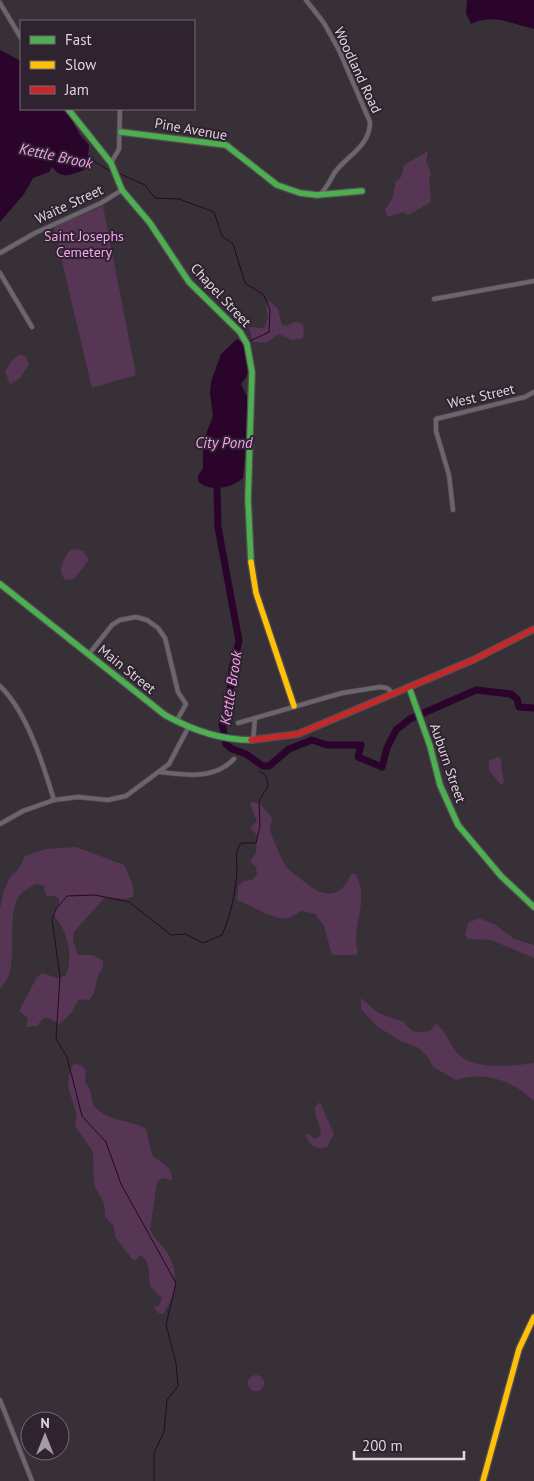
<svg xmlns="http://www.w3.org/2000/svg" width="534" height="1481" font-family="'PT Sans',sans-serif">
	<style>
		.green { fill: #573655 }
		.water { fill: #2a042a }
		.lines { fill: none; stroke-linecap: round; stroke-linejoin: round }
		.stream { stroke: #2a042a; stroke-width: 1 }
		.river { stroke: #2a042a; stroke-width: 7 }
		.street-casing { stroke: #544e54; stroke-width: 5.5 }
		.fast-casing { stroke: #544e54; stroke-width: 8 }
		.slow-casing { stroke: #544e54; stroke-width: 8 }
		.jam-casing { stroke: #544e54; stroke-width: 8 }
		.street { stroke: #6c666c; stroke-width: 4 }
		.fast { stroke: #4caf50; stroke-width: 5.5 }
		.slow { stroke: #ffc107; stroke-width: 5.5 }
		.jam { stroke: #c62828; stroke-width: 5.5 }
		.labels { text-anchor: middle; stroke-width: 4; stroke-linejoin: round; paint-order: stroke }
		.street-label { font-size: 14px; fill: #ded6de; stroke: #2f232f }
		.park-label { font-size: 14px; fill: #f8a3f4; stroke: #2f232f }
		.water-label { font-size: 15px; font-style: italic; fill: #f29eee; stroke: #2f232f }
	</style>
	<rect width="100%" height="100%" fill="#373036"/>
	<g class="green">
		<path d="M428,151L426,161L431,173L429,180L431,202L408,215L404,212L388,217L385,210L392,199L396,181C404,177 402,172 404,165Z"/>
		<polygon points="103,206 136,375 92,388 54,227"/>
		<polygon points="270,301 278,309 282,325 287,326 294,322 301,323 304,328 303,338 292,340 279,334 266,343 253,342 249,327 264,328 268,319 266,303"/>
		<polygon points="20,354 26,357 29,365 19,379 10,384 5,372 12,360"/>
		<path d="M75,549L83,551L89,560L74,579L65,580C57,568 63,561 70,550Z"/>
		<path d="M497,757L502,759C500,764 503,777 504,782L501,785L489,770V761Z"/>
		<path d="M253,802L260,804L272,818C272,822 270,826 270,830C270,833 283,862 285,865C288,870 295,874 300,878C319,896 339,903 351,874L355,873C371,901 350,926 358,953L355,955H332L324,926L315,914L302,911C297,913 293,917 288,918C274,921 250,904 237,900L238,886L244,881L252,880L257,874L256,867L250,861L256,853L257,835L250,828L257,821L250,804Z"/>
		<path d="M76,847L124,865C128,873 136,888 133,897L124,899L105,897L73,933V941L78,955H92L103,960C104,970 99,971 97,979C95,989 96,993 88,1001L84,999L78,1000L72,1012L59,1025C50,1016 44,1015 37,1026L26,1027L28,1018L19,1011L37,977L42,973L58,978L66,975C74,954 67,930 53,914L59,906V899L55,896H47L44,891L45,886L36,884C31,887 24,890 20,895C3,917 23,968 0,989V909L3,893L10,877L19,869L25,856L46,849Z"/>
		<polygon points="479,918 496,925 514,939 534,945 534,958 491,940 468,939 465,935 468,923"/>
		<path d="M361,998L378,1013L404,1022C411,1033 418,1033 430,1031L436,1024C448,1032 449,1045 459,1055C474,1070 515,1066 534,1063V1101C513,1081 484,1070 456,1080L433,1067L428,1057L419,1048L401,1041L378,1027L361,1009Z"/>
		<path d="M74,1064L81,1065L86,1070L85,1082C94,1092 90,1101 95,1107C108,1122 130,1119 146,1129L152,1155C160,1163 173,1166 172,1180L162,1178L157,1182L150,1230C154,1238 159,1242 164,1248C180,1270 178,1292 163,1314L158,1313L154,1307L159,1306L162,1298L150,1286C148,1275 151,1260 140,1255L136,1260H133L115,1237L114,1226L105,1217L104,1203L94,1185L93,1152L75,1126L77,1116L68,1087L70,1069Z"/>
		<path d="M320,1102L334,1134L327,1147C317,1151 309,1145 306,1135L309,1134L315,1139L321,1135C321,1124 314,1118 315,1107Z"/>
		<circle cx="256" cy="1383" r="8"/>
	</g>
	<g class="water">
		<path d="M467,0H534V29C512,24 494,13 471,24L466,13Z"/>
		<path d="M0,50L21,61V109H66L80,135L89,145L88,155L93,157L91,163L87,162L84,170C70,175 63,180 52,167L49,172L33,178L24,194L0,222Z"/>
		<path d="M237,339L243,343L248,368L247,376L241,384L248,398L249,413L243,478C232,488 209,493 198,481V476L203,468V442L213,416L210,393L211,382L221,354Z"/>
	</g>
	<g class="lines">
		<g class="stream">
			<polyline points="92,160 110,171"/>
			<polyline points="118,173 145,185 155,198 179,199 214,212 222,236 233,244 245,283 264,295 270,310 269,332 250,341"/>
			<polyline points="261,768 263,766"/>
			<path d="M154,1481V1453L164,1432L167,1400L178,1386L176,1363L166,1325L176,1283L121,1184L106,1142L82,1116L67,1057L56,1039L60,976L52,920L56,909L67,896L95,895L129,902L171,935L185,934L203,943L222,935C231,915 236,891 237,869C237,856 234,856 241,843H256L260,826L259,801L268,786L266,776L260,771"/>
		</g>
		<polyline class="river" points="217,488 218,527 239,641 232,669 229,703 222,723 226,744 232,749 246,754 263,766 269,766 289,749 312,740 327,745 361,745 358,757 382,767 387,748 396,730 410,719 476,690 511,694 517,699 519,707 534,708"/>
		<g class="street-casing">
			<g id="street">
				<path d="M306,0L324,23L339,50L370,122C370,146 348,155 335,172C330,180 327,189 319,195"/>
				<polyline points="0,3 21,38"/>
				<polyline points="111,163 119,149 120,109"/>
				<polyline points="0,253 35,233 101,203 122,190"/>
				<polyline points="0,273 32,327"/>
				<polyline points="434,299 534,281"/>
				<polyline points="453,510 449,475 436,431 436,419 525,397 534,392"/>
				<polyline points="89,654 112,625 120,620 136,617 147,620 158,628 165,638 178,692 186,704 176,722"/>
				<path d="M0,686C27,712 43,764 54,800"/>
				<polyline points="238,723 342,693 380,687 387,688 394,694"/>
				<polyline points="253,741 255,718"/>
				<path d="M160,772C186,775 214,780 234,759"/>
				<polyline points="0,824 23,811 54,800 78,797 108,800 126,796 169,764 188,728"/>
				<polyline points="0,1400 32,1481"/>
			</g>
		</g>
		<g class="fast-casing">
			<g id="fast">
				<polyline points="68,109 111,163 122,190 150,223 189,282 240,332 247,344 252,372 248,499 251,562"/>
				<polyline points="121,132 226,145 277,185 300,193 317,195 362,191"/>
				<path d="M0,584L165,715C192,730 220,740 251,740"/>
				<polyline points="409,687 430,746 440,785 458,825 501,876 534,907"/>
			</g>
		</g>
		<g class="slow-casing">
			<g id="slow">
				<polyline points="251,562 256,593 294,706"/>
				<polyline points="483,1481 519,1349 534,1317"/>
			</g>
		</g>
		<g class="jam-casing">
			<polyline id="jam" points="251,740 298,734 473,660 534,629"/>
		</g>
		<use href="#street" class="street"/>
		<use href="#fast" class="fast"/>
		<use href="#slow" class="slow"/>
		<use href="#jam" class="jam"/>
	</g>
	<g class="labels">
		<g class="street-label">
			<text transform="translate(358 70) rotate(65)" y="5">Woodland Road</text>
			<text transform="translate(191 129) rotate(10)" y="5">Pine Avenue</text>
			<text transform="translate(69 204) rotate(-25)" y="5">Waite Street</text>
			<text transform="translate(221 295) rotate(47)" y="5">Chapel Street</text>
			<text transform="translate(481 396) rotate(-13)" y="5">West Street</text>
			<text transform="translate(127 669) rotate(39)" y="5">Main Street</text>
			<text transform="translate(448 763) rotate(71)" y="5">Auburn Street</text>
		</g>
		<g class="park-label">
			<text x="84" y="241">Saint Josephs<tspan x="84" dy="16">Cemetery</tspan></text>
		</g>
		<g class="water-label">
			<text transform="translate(56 156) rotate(12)" y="5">Kettle Brook</text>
			<text x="224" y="448">City Pond</text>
			<text transform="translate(231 688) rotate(-81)" y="5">Kettle Brook</text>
		</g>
	</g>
	<rect x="20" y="20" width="175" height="90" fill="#2f232f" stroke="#756b75"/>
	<rect x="30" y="36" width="25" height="8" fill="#4caf50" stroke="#756b75"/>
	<text x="65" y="45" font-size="15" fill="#ded6de">Fast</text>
	<rect x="30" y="61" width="25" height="8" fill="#ffc107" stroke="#756b75"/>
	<text x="65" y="70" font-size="15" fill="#ded6de">Slow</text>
	<rect x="30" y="86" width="25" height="8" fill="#c62828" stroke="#756b75"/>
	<text x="65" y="95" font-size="15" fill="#ded6de">Jam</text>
	<g transform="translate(45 1436)"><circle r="24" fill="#2f232f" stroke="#756b75"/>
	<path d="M0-4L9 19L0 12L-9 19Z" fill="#a49ca3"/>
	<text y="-8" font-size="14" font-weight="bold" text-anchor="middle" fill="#ded6de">N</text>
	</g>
	<path d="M354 1451v8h110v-8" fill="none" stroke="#ded6de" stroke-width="2.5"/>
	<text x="362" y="1451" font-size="15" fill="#ded6de" stroke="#2f232f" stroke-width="4" paint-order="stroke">200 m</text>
</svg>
